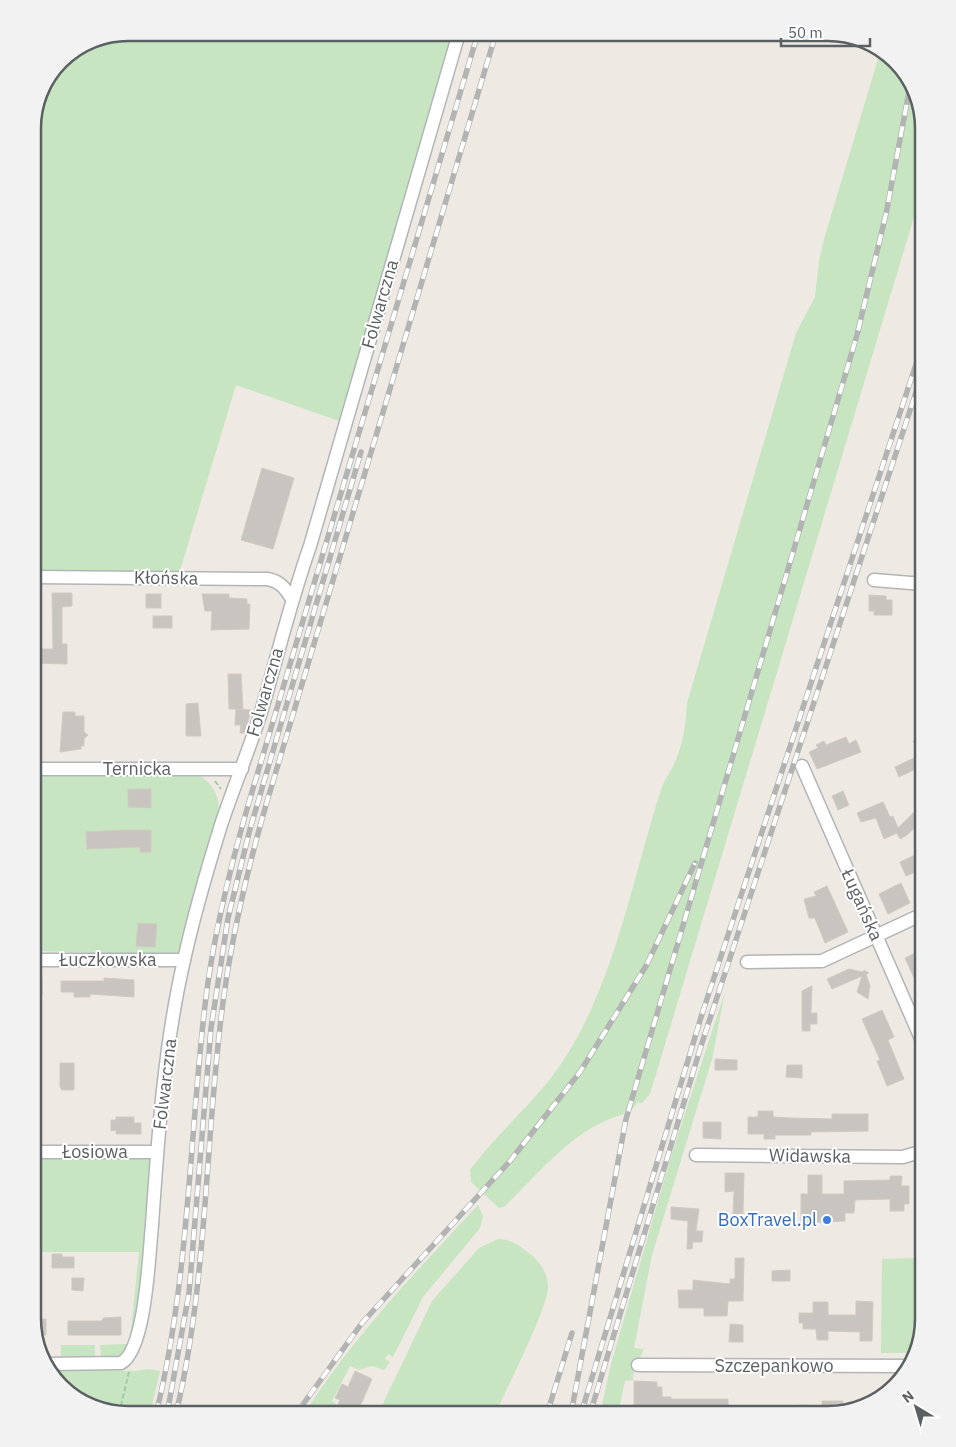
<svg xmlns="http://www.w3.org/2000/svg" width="956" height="1447" font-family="'IBM Plex Sans',sans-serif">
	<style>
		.green { fill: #c6e5c0 }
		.building { fill: #c8c4bf; stroke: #d2cac2 }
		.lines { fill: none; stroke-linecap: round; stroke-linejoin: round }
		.street-casing { stroke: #b1b5b8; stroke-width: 15 }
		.path { stroke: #9dcda2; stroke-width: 2; stroke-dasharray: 5 2.5; stroke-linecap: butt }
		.street { stroke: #fff; stroke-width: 12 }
		.rail-casing { stroke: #b2b3b3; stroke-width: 5.5 }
		.rail { stroke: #fff; stroke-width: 4; stroke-dasharray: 11; stroke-linecap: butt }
		.shop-dot { fill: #3f7fe0; stroke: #fff; stroke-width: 2 }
		.labels { text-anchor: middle; stroke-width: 4; stroke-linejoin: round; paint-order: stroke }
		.street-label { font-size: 18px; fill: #5b6063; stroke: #fff }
		.shop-label { font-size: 18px; fill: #366cbe; stroke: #fff; text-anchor: end }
		.rim { fill: none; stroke: #5b6063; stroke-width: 2.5 }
	</style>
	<rect width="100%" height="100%" fill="#eee9e3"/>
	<g class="green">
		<polygon points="129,33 452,33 339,421 236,385 179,574 33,573 33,123 61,60 92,40"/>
		<path d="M881,49L911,81L923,129V187L650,1094L642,1103L638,1102L631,1111H625L624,1114C575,1127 540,1172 505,1206L499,1208L471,1182L470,1170C497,1133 533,1104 559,1067C615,985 631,882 661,790C664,780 671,772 675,762C683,744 686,724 687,703L796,333L815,297L819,261L824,239Z"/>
		<path d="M198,775C208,780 216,790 218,801C223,829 191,920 182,951L178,955L33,951V776Z"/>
		<polygon points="725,992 712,1059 652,1255 634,1348 644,1349 634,1370 633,1380 625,1381 618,1414 600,1414 612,1360 673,1150"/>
		<polygon points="33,1158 150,1158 152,1160 150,1202 135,1334 121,1357 101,1358 100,1345 127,1344 130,1339 139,1252 33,1252"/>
		<path d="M478,1205L483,1216L480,1228L423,1297L393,1357L388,1354L385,1359L390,1362L384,1370L372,1366L359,1370L350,1366L332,1401L336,1404L331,1414H304C353,1337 416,1272 478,1205Z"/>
		<path d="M498,1239C509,1239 518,1244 526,1251C538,1259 547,1270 548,1286C549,1306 506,1390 495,1414H378L432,1301L479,1248Z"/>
		<path d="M918,1258C931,1288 922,1323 914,1353H881L882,1259Z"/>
		<rect x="61" y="1345" width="34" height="11"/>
		<polygon points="48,1369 135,1371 149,1369 160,1371 150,1414 123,1414 80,1401"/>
	</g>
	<g class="building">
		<polygon points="262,468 294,478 273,549 241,540"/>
		<polygon points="52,593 72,593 72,606 62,607 62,644 67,644 67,664 33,663 33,649 53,649"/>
		<rect x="146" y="594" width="15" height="14"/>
		<polygon points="202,594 229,594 229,598 247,599 247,604 250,604 249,629 211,630 212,611 205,611"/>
		<polygon points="869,595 886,596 886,600 892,600 892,615 874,615 874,611 869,611"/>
		<rect x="153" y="616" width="19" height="12"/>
		<polygon points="228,674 241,674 243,709 237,709 251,710 245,733 240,733 241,725 235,725 236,709 229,709"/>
		<polygon points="198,703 201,736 186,736 186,704"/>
		<polygon points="63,712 75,712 75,716 84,716 84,732 88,735 84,739 84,746 81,746 81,749 60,752"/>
		<polygon points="924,736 924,765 899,777 895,767 914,758 918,751 913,741"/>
		<polygon points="846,737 849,744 856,740 861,752 817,769 809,752 818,748 816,745 824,741 826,745"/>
		<polygon points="128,789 151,789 151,808 128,807"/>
		<polygon points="843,791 849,805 838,810 832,796"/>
		<polygon points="883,802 890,817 893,816 898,828 916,810 924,819 907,835 900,839 897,833 884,839 876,818 861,822 857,813"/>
		<polygon points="124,830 151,830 151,852 140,852 140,847 87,849 86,832"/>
		<polygon points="924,851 924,868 906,876 900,862"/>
		<polygon points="901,883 910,903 888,914 879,894"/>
		<polygon points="827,886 848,932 825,943 815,918 809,918 804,899 816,896 814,892"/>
		<polygon points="138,923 157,924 155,947 136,946"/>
		<polygon points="924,949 924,1000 905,958"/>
		<polygon points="849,969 863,972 864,970 869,973 866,974 870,986 868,999 857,992 862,976 832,989 827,979"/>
		<polygon points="33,976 42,977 42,994 33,994"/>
		<polygon points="104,978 134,980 134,997 90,994 90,997 74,997 74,992 61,992 61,981 104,981"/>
		<polygon points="812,986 811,1013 817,1013 817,1024 810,1024 810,1031 802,1031 802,991"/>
		<polygon points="882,1010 894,1037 888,1040 904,1079 887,1086 877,1061 880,1060 862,1019"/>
		<polygon points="715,1059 737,1060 737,1070 715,1070"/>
		<polygon points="60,1063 74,1063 74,1090 62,1090 60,1087"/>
		<polygon points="787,1065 802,1065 802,1078 786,1077"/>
		<polygon points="758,1111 773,1111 773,1117 791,1118 832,1119 832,1114 868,1114 868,1131 811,1132 811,1135 775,1135 775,1139 764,1139 764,1134 748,1134 748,1117 758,1117"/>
		<polygon points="116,1117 134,1117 134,1123 141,1123 141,1134 116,1134 116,1130 111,1131 111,1120 116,1120"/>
		<polygon points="703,1122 721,1122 721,1139 703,1138"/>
		<polygon points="725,1173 744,1173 743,1214 733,1214 734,1191 725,1192"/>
		<polygon points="808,1175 822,1175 822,1194 844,1194 844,1181 890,1180 890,1176 902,1176 901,1186 909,1186 909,1204 904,1204 904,1211 890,1211 890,1199 855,1200 854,1213 845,1213 845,1221 801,1223 801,1194 808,1194"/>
		<polygon points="671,1207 699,1209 696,1231 703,1231 702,1242 693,1242 692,1249 687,1249 688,1221 671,1219"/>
		<polygon points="52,1254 62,1254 62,1257 74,1257 74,1268 52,1268"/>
		<polygon points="735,1258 744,1258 743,1301 728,1301 727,1316 704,1316 704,1308 679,1308 678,1290 693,1290 693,1280 730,1284 730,1279 735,1279"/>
		<polygon points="790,1270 790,1281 772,1281 772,1271"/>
		<polygon points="72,1278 84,1278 83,1291 72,1290"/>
		<polygon points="856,1301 873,1302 872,1341 860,1341 860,1332 828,1331 828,1340 817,1340 816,1329 803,1329 803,1323 799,1323 799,1313 813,1313 813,1302 828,1302 828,1315 856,1315"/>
		<polygon points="121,1317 121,1335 68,1335 68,1321 102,1321 103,1318"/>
		<polygon points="33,1319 46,1319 46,1335 37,1335"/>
		<polygon points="730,1324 743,1325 743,1342 729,1342"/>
		<polygon points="355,1371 372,1379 362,1402 355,1414 334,1414 340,1400 335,1398 342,1384 348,1387"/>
		<polygon points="634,1381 657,1382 657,1387 662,1387 662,1397 671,1397 671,1399 728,1399 728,1414 634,1414"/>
		<polygon points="822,1401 843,1401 843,1410 828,1414 798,1414 799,1405 822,1406"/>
	</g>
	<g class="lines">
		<g class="street-casing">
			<g id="street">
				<path d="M33,577L267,579C280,581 285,588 292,599"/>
				<polyline points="874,580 923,584"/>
				<polyline points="802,766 923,1043"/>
				<polyline points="33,769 242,769"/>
				<polyline points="33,960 184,960"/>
				<polyline points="747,962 822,961 923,914"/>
				<polyline points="33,1152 157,1152"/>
				<polyline points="696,1155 903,1157 923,1151"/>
				<path d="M45,1364L121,1363C146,1350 149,1253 152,1225C158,1137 164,1047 184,960C194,915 207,870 221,825C234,786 250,748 262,709C278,654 291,600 310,546L459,33"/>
				<polyline points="638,1365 911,1366"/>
			</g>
		</g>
		<g class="path">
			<polyline points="215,781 221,789"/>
			<polyline points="60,1382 63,1377"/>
			<polyline points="119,1413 129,1372"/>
		</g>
		<use href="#street" class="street"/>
		<g class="rail-casing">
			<g id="rail">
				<path d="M156,1414C189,1280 189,1142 205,1005C213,936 230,868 249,802L478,33"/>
				<polyline points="167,1414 189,1293 211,1028 228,918 250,829 361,452"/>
				<path d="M176,1414C206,1287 205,1157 220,1027C228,952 245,878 266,805L496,33"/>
				<polyline points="296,1414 362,1323 510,1161 580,1072 646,966 695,863"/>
				<polyline points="547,1414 572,1333"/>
				<polyline points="571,1414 626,1119 857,335 886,214 911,81"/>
				<polyline points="581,1414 702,1014 923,343"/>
				<polyline points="590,1414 701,1046 923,371"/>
			</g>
		</g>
		<use href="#rail" class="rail"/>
	</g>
	<circle class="shop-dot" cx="827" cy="1220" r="5"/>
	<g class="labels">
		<g class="street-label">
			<text transform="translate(380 304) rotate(-74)" y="6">Folwarczna</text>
			<text transform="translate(166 578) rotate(1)" y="6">Kłońska</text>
			<text transform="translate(265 692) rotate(-74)" y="6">Folwarczna</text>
			<text x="137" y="775">Ternicka</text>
			<text transform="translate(862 905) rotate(66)" y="6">Ługańska</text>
			<text x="108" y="966">Łuczkowska</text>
			<text transform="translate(165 1084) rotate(-83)" y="6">Folwarczna</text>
			<text x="95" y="1158">Łosiowa</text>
			<text transform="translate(810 1156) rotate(1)" y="6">Widawska</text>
			<text x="774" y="1372">Szczepankowo</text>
		</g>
		<g class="shop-label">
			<text x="817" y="1226">BoxTravel.pl</text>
		</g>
	</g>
	<path d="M0 0H956V1447H0ZM128 41H828A87 87 0 0 1 915 128V1319A87 87 0 0 1 828 1406H128A87 87 0 0 1 41 1319V128A87 87 0 0 1 128 41Z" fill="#f2f2f3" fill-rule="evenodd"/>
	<path class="rim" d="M128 41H828A87 87 0 0 1 915 128V1319A87 87 0 0 1 828 1406H128A87 87 0 0 1 41 1319V128A87 87 0 0 1 128 41Z"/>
	<g transform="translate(916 1407) rotate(322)" stroke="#ffffff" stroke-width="4" paint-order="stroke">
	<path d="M0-4L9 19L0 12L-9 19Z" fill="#5b6063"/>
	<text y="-8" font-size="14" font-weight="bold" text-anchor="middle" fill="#5b6063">N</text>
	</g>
	<path d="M781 38v8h89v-8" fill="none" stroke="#5b6063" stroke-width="2.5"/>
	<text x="788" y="38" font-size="15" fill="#5b6063" stroke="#ffffff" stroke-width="4" paint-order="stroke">50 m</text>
</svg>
